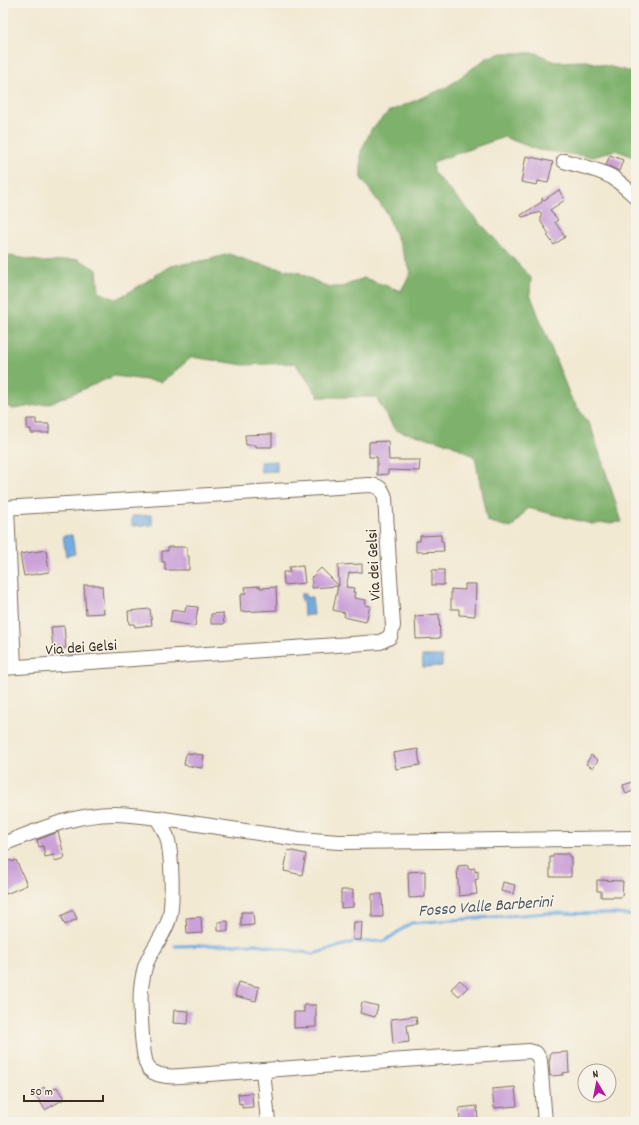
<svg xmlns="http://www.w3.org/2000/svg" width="639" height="1125" font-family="Dekko,sans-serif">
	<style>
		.forest { fill: #7eb16c; stroke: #5c6e45 }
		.water { fill: #72ace3; stroke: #566b80 }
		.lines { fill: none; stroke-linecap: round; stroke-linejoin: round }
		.stream { stroke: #72ace3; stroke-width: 3 }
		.building { fill: #caa1d9 }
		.minor-casing { stroke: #7b6d5d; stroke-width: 16 }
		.minor { stroke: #fff; stroke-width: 14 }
		.labels { text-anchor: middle; stroke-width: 3; stroke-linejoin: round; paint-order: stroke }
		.street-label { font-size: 16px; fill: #3b2a1e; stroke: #f7f3e8 }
		.water-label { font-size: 17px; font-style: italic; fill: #4e5863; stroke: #f7f3e8 }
	</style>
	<rect width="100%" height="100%" fill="#f7f3e8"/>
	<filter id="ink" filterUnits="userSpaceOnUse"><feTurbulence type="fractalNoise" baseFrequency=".025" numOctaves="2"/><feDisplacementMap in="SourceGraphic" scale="8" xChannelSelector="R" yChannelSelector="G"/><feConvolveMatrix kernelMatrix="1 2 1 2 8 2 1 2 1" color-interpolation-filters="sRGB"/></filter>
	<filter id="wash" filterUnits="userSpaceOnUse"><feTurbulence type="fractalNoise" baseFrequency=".012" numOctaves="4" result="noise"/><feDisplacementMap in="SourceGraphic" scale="16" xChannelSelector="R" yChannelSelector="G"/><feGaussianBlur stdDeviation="0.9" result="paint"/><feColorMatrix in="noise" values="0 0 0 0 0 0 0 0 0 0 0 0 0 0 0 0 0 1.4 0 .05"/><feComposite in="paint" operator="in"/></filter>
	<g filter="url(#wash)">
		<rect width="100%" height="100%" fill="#f2e9d3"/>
		<polygon class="forest" points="502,53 537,53 555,62 586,61 636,73 636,158 615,150 594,157 538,150 504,137 433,162 433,172 531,278 530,294 570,396 591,427 622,522 592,524 528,508 511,528 487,521 475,457 451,444 395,430 376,397 319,397 295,363 244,365 192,357 162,382 114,376 51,403 13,409 3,404 3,255 4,255 45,262 78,259 97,270 99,292 116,299 133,290 170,266 207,260 229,254 255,263 300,273 327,287 342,287 364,278 401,291 411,272 386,212 361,178 361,151 371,130 388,112 447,87 488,57"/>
		<g class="water">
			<polygon points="277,461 277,471 261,472 260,462"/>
			<polygon points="152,515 152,525 132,526 132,516"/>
			<polygon points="72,535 75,554 66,556 63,536"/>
			<polygon points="301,594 306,594 306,598 312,597 314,615 304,615 303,601 301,601"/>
			<polygon points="422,656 442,656 442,666 423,667"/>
		</g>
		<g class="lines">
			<polyline class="stream" points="175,946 256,944 313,954 354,942 385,941 411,923 548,913 616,914 636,916"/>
		</g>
		<g id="blocks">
			<g class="building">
				<polygon points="610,155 623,160 619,171 606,165"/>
				<polygon points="526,156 553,162 548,183 538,181 537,185 521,182"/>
				<polygon points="559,190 565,200 550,210 558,220 555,222 565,237 554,245 547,235 549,234 541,222 541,212 522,217 521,215 542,202 542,198 544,200"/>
				<polygon points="27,419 36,419 36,424 49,424 49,433 31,433 31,429 27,429"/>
				<polygon points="272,434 272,447 256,447 256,445 246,445 245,435"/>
				<polygon points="388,441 389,460 420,460 419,471 388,470 388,474 377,475 377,457 369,457 369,442"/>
				<polygon points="441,535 441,541 443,541 444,551 416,552 416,541 420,541 420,536"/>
				<polygon points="168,547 187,547 187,556 189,556 189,570 165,570 165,562 162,562 162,551 168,551"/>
				<polygon points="46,550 49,572 24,576 20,554"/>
				<polygon points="362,564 362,572 349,573 346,587 354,588 353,592 355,592 354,598 366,600 365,605 370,606 366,622 344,617 345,613 333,610 338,586 312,588 312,577 321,568 339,586 338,565"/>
				<polygon points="303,566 305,583 284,585 283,572 290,572 289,567"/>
				<rect x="432" y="570" width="12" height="15"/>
				<polygon points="465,584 476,584 475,616 459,615 459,609 451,609 451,589 465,590"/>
				<polygon points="84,585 99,585 99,586 102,586 104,613 86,614"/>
				<polygon points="260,586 260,588 276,587 277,610 241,612 240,596 242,596 242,594 246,593 245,587"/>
				<polygon points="186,606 198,607 195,626 170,622 172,610 185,612"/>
				<polygon points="150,609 152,625 135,627 134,624 129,624 128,611"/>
				<polygon points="223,613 224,624 211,624 211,614"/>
				<polygon points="439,614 440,638 416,639 415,616"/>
				<polygon points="64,626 66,648 53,649 51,627"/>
				<polygon points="418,749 420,765 396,769 393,753"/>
				<polygon points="186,753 204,755 202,768 184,765"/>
				<polygon points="591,755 598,760 593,768 586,764"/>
				<polygon points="633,782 635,790 626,794 623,785"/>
				<polygon points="58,832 65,858 55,861 54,855 45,857 43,846 39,847 37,840"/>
				<polygon points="288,850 306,854 302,875 284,871"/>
				<polygon points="553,854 569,854 569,857 571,857 571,877 550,877 550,857 553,857"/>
				<polygon points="11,860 12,862 16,860 27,885 6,894 3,886 3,864"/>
				<polygon points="468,865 468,869 475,868 475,872 478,871 478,879 475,880 477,894 459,896 457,869 458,869 458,866"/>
				<polygon points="425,871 425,897 409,898 408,872"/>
				<polygon points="597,880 623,881 622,897 601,897 601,891 597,891"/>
				<polygon points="503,882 515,885 513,894 501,891"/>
				<polygon points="341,890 353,890 353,907 341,908"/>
				<polygon points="372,894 382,894 383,917 372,917"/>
				<polygon points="73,910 77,919 65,925 61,916"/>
				<polygon points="241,912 253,912 254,925 241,926"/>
				<polygon points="201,917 202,933 187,934 186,918"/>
				<polygon points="228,921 228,931 218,931 218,922"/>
				<polygon points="354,922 362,922 361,940 353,940"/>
				<polygon points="460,980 468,987 459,996 451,989"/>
				<polygon points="238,982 259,987 256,1001 235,996"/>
				<polygon points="362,1002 378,1006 375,1017 360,1013"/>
				<polygon points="304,1005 316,1005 316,1027 294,1028 294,1012 304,1012"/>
				<polygon points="174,1010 189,1011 188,1024 173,1023"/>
				<polygon points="416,1016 417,1024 407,1025 409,1042 393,1044 391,1019"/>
				<polygon points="568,1052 569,1072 563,1073 563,1075 550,1076 549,1060 550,1060 550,1053"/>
				<polygon points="44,1087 47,1093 57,1087 64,1099 45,1110 35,1093"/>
				<polygon points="515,1087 517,1106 494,1108 492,1089"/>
				<polygon points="252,1093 253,1107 242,1108 242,1103 239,1104 238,1094"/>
				<polygon points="477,1106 478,1122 460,1122 459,1108"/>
			</g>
		</g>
	</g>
	<g filter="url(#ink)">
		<use href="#blocks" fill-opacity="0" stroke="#7b6d5d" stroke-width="1"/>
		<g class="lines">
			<g class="minor-casing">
				<g id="minor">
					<path d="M564,161C580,166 597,169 612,177C621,183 628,190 636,197"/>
					<path d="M3,508L369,485C378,485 383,489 385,498L393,626L390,637L380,642L3,668"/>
					<polyline points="7,508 14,667"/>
					<polyline points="157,818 299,839 339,842 439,841 636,838"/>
					<path d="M3,844C39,830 74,814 114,814C128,814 142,816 157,818C161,824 164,830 167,837C172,854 173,898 170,915C166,935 151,948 145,967C143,974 142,981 141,988C140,1002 141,1060 149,1069C157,1077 170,1077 181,1076L529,1051L536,1053L540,1060L545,1122"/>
					<polyline points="263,1070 268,1122"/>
				</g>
			</g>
			<use href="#minor" class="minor"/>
		</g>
	</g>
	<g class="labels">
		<g class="street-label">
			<text transform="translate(372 565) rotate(-93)" y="6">Via dei Gelsi</text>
			<text transform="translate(81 646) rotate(-4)" y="6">Via dei Gelsi</text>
		</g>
		<g class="water-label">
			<text transform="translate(485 905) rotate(-4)" y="6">Fosso Valle Barberini</text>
		</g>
	</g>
	<rect width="639" height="1125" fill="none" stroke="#f7f3e8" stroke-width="16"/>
	<g transform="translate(597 1083) rotate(350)"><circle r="19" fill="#f7f3e8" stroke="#aca397"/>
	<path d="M0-3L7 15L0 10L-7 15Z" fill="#b5179e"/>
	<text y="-6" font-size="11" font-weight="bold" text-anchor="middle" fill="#3b2a1e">N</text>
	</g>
	<path d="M24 1095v6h79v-6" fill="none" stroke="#3b2a1e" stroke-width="2"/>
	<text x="30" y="1095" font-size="12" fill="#3b2a1e" stroke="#f7f3e8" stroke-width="3" paint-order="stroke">50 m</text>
</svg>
